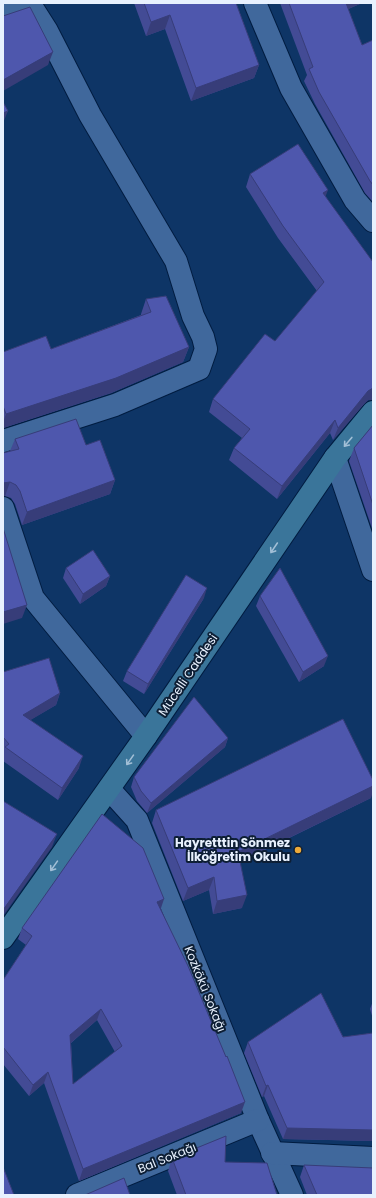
<svg xmlns="http://www.w3.org/2000/svg" width="376" height="1198" font-family="Poppins,sans-serif">
	<style>
		.lines { fill: none; stroke-linecap: round; stroke-linejoin: round }
		.minor-casing { stroke: #011c40; stroke-width: 24 }
		.secondary-casing { stroke: #011c40; stroke-width: 24 }
		.minor { stroke: #40689c; stroke-width: 22 }
		.secondary { stroke: #3a759a; stroke-width: 22 }
		.wall { fill: #434b95; fill-rule: evenodd }
		.shaded-wall { fill: #373d79 }
		.building { fill: #4e57ad; stroke: #373d79; fill-rule: evenodd }
		.oneway { stroke: #a2bfd6 }
		.poi-dot { fill: #eca93a; stroke: #0d1e34; stroke-width: 1.5 }
		.labels { text-anchor: middle; stroke-width: 4; stroke-linejoin: round; paint-order: stroke }
		.street-label { font-size: 12px; fill: #e8f1fe; stroke: #0d1e34 }
		.poi-label { font-size: 12px; font-weight: bold; fill: #e8f1fe; stroke: #0d1e34; text-anchor: end }
	</style>
	<rect width="100%" height="100%" fill="#0e3566"/>
	<g class="lines">
		<g class="minor-casing">
			<g id="minor">
				<polyline points="255,3 291,88 355,200 373,221"/>
				<polyline points="3,8 18,4 33,9 47,31 90,115 176,261 193,316 203,337 206,349 199,369 115,405 3,441"/>
				<polyline points="335,458 373,570"/>
				<polyline points="3,508 33,598 146,736"/>
				<polyline points="109,789 137,820 258,1120 292,1195"/>
				<polyline points="272,1153 373,1158"/>
				<polyline points="77,1195 258,1120"/>
			</g>
		</g>
		<g class="secondary-casing">
			<polyline id="secondary" points="3,938 146,736 335,458 373,412"/>
		</g>
		<use href="#minor" class="minor"/>
		<use href="#secondary" class="secondary"/>
	</g>
	<g class="wall">
		<polygon points="134,3 236,3 259,65 254,78 191,101 165,29 146,36"/>
		<polygon points="280,3 362,3 348,9 362,45 373,40 373,202 365,193 315,104 304,81 307,75"/>
		<polygon points="250,174 326,196 368,400 364,404 333,440 330,433 277,499 229,460 234,448 242,438 209,412 213,399 275,341 317,291 278,238 246,187"/>
		<polygon points="146,299 189,347 183,362 111,393 3,428 3,352 51,349 141,315 141,314"/>
		<polygon points="373,425 373,531 349,461 354,448"/>
		<polygon points="15,439 86,445 115,480 110,494 22,525 15,504 11,498 5,496 10,451"/>
		<polygon points="66,568 110,576 106,586 80,604 63,578"/>
		<polygon points="260,596 324,666 299,682 256,606"/>
		<polygon points="204,598 144,694 123,681 127,671"/>
		<polygon points="3,672 60,693 56,705 30,720 79,768 58,800 3,761"/>
		<polygon points="228,738 225,747 147,813 137,801 131,787 134,777"/>
		<polygon points="371,798 240,862 242,908 213,914 209,890 183,901 152,823 156,810"/>
		<path d="M161,909L241,1113L79,1181L44,1083L29,1096L3,1064V980L26,945L18,939L22,928ZM97,1020L115,1052L73,1084L71,1043Z"/>
		<polygon points="373,1001 373,1019 370,1009"/>
		<polygon points="373,1033 373,1141 283,1139 264,1096 262,1097 244,1053 248,1042 343,1037"/>
		<polygon points="172,1158 225,1162 277,1195 177,1195 168,1171"/>
		<polygon points="304,1165 373,1195 307,1195 300,1177"/>
	</g>
	<g class="shaded-wall">
		<polygon points="344,3 362,3 340,13"/>
		<polygon points="170,15 165,29 146,36 151,22"/>
		<polygon points="53,52 48,65 3,91 3,80"/>
		<polygon points="259,65 254,78 191,101 196,88"/>
		<polygon points="8,111 3,123 3,113"/>
		<polygon points="328,190 323,203 323,193"/>
		<polygon points="189,347 183,362 111,393 3,428 3,422 6,414"/>
		<polygon points="373,388 373,400 368,400 364,404 333,440 338,428 368,391"/>
		<polygon points="335,420 330,433 277,499 282,486"/>
		<polygon points="115,480 110,494 22,525 27,512"/>
		<polygon points="10,482 5,496 3,496 3,483"/>
		<polygon points="110,576 106,586 80,604 83,594"/>
		<polygon points="207,588 204,598 144,694 148,684"/>
		<polygon points="27,605 22,618 3,624 3,612"/>
		<polygon points="328,656 324,666 299,682 303,672"/>
		<polygon points="60,693 56,705 19,727 23,715"/>
		<polygon points="228,738 225,747 147,813 151,803"/>
		<polygon points="83,756 79,768 58,800 62,788"/>
		<polygon points="373,786 373,792 371,798 233,865 238,852"/>
		<polygon points="57,834 52,847 3,916 3,910"/>
		<polygon points="214,877 209,890 183,901 188,888"/>
		<polygon points="247,895 242,908 213,914 217,901"/>
		<polygon points="164,899 160,911 157,902"/>
		<polygon points="101,1009 97,1020 66,1047 70,1035"/>
		<polygon points="48,1072 44,1083 29,1096 33,1085"/>
		<polygon points="268,1085 264,1096 262,1097 266,1086"/>
		<polygon points="245,1102 241,1113 79,1181 83,1169"/>
		<polygon points="287,1128 373,1130 373,1141 283,1139"/>
	</g>
	<g class="building">
		<polygon points="144,3 236,3 259,65 196,88 170,15 151,22"/>
		<polygon points="289,3 346,3 362,45 373,40 373,185 370,181 319,92 309,69 313,67"/>
		<polygon points="30,7 53,52 3,80 3,16"/>
		<polygon points="3,102 8,111 3,113"/>
		<polygon points="298,144 328,190 323,193 373,262 373,388 368,391 338,428 335,420 282,486 234,448 250,429 213,399 265,334 275,341 324,282 283,226 250,174"/>
		<polygon points="166,296 189,347 116,378 6,414 3,406 3,352 46,336 51,349 151,312 146,299"/>
		<polygon points="76,419 86,445 100,440 115,480 27,512 20,491 16,485 10,482 3,483 3,453 19,449 15,439"/>
		<polygon points="373,425 373,505 354,448"/>
		<polygon points="3,528 27,605 3,612"/>
		<polygon points="93,550 110,576 83,594 66,568"/>
		<polygon points="280,568 328,656 303,672 260,596"/>
		<polygon points="186,575 207,588 148,684 127,671"/>
		<polygon points="49,658 60,693 23,715 83,756 62,788 5,747 9,744 3,737 3,672"/>
		<polygon points="194,697 228,738 151,803 141,791 134,777"/>
		<polygon points="343,719 373,780 373,786 238,852 247,895 217,901 214,877 188,888 156,810"/>
		<polygon points="3,801 57,834 3,910"/>
		<path d="M102,814L143,848L164,899L157,902L188,966L226,1057L227,1056L245,1102L83,1169L48,1072L33,1085L3,1047V980L32,936L22,928ZM101,1009L122,1046L73,1084L70,1035Z"/>
		<polygon points="321,993 343,1037 373,1033 373,1130 287,1128 268,1085 266,1086 248,1042"/>
		<polygon points="226,1136 225,1162 267,1163 277,1195 186,1195 172,1158"/>
		<polygon points="304,1165 373,1168 373,1195 317,1195"/>
		<polygon points="3,1167 14,1195 3,1195"/>
		<polygon points="124,1178 130,1195 85,1195 92,1192"/>
	</g>
	<defs><path id="oneway-shaft" d="M-6 0H5M1.5-3L5.5 0L1.5 3" fill="none" stroke-width="1.6" stroke-linecap="round" stroke-linejoin="round"/></defs>
	<g class="oneway">
		<use href="#oneway-shaft" transform="translate(348 442) rotate(130)"/>
		<use href="#oneway-shaft" transform="translate(274 548) rotate(124)"/>
		<use href="#oneway-shaft" transform="translate(130 760) rotate(125)"/>
		<use href="#oneway-shaft" transform="translate(54 866) rotate(125)"/>
	</g>
	<circle class="poi-dot" cx="298" cy="850" r="4"/>
	<g class="labels">
		<g class="street-label">
			<text transform="translate(188 675) rotate(-56)" y="4">Mücelli Caddesi</text>
			<text transform="translate(205 989) rotate(68)" y="4">Kozkökü Sokağı</text>
			<text transform="translate(167 1158) rotate(-22)" y="4">Bal Sokağı</text>
		</g>
		<g class="poi-label">
			<text x="290" y="847">Hayretttin Sönmez<tspan x="290" dy="14">İlköğretim Okulu</tspan></text>
		</g>
	</g>
	<rect width="376" height="1198" fill="none" stroke="#e8f1fe" stroke-width="8"/>
</svg>
